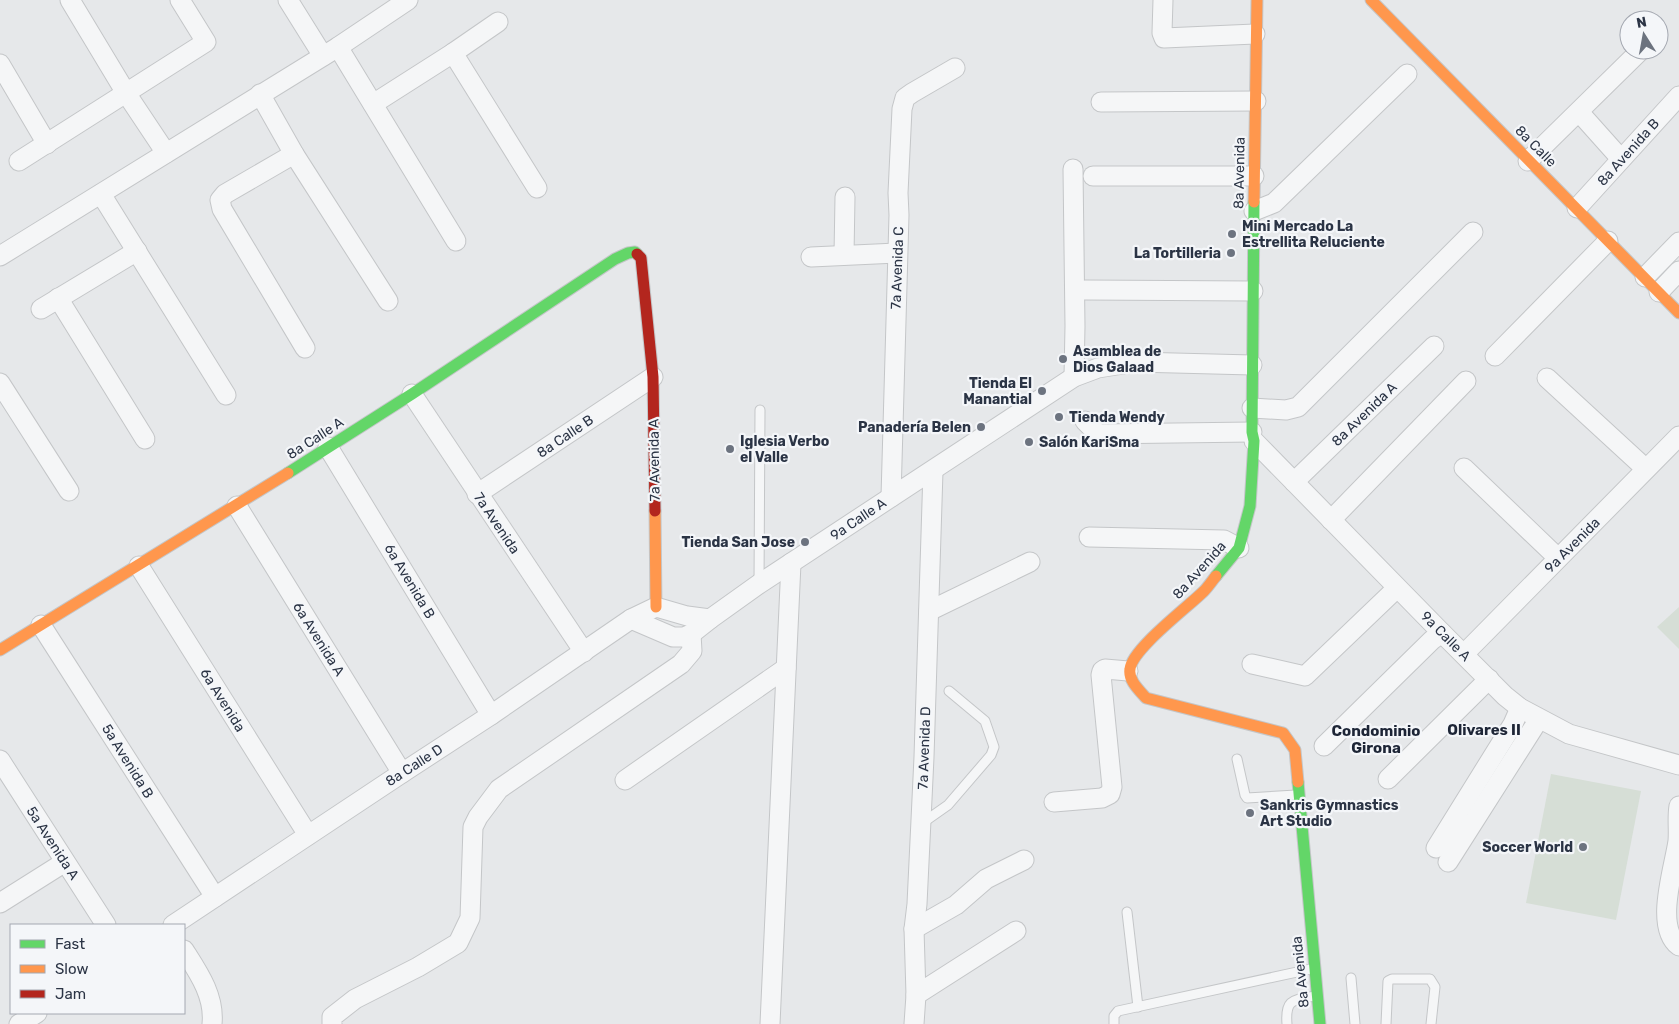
<svg xmlns="http://www.w3.org/2000/svg" width="1679" height="1024" font-family="Rubik,sans-serif">
	<style>
		.green { fill: #d6ded6 }
		.lines { fill: none; stroke-linecap: round; stroke-linejoin: round }
		.lane-casing { stroke: #c4c6c8; stroke-width: 11 }
		.street-casing { stroke: #c4c6c8; stroke-width: 21 }
		.fast-casing { stroke: #c4c6c8; stroke-width: 13 }
		.slow-casing { stroke: #c4c6c8; stroke-width: 13 }
		.jam-casing { stroke: #c4c6c8; stroke-width: 13 }
		.lane { stroke: #f5f6f7; stroke-width: 9 }
		.street { stroke: #f5f6f7; stroke-width: 19 }
		.fast { stroke: #63d668; stroke-width: 11 }
		.slow { stroke: #ff974d; stroke-width: 11 }
		.jam { stroke: #b3261e; stroke-width: 11 }
		.poi-dot { fill: #6c737f; stroke: #f4f6f9; stroke-width: 2 }
		.labels { text-anchor: middle; stroke-width: 4.5; stroke-linejoin: round; paint-order: stroke }
		.street-label { font-size: 14px; fill: #2b3445; stroke: #f4f6f9 }
		.poi-label { font-size: 14px; font-weight: bold; fill: #2b3445; stroke: #f4f6f9; text-anchor: start }
		.neighbourhood-label { font-size: 15px; font-weight: bold; fill: #1d2536; stroke: #f4f6f9 }
	</style>
	<rect width="100%" height="100%" fill="#e6e8ea"/>
	<g class="green">
		<polygon points="1679,607 1679,649 1657,627"/>
		<polygon points="1551,774 1641,791 1616,920 1526,903"/>
	</g>
	<g class="lines">
		<g class="lane-casing">
			<g id="lane">
				<polyline points="759,584 760,410"/>
				<polyline points="1237,759 1245,795 1247,798 1296,795"/>
				<polyline points="921,824 948,805 991,755 994,747 985,721 949,691"/>
				<polyline points="1127,912 1138,1007"/>
				<polyline points="1351,978 1355,1024"/>
				<polyline points="1114,1024 1114,1016 1118,1011 1311,969"/>
				<path d="M1287,1024C1285,999 1293,1000 1315,996"/>
				<polyline points="1386,1024 1388,981 1392,979 1430,979 1435,987 1431,1024"/>
			</g>
		</g>
		<g class="street-casing">
			<g id="street">
				<polyline points="70,0 126,93 166,153"/>
				<polyline points="288,0 323,56"/>
				<polyline points="1163,0 1162,33 1164,38 1255,34"/>
				<polyline points="338,47 456,241"/>
				<polyline points="453,53 537,188"/>
				<polyline points="0,64 47,144"/>
				<polyline points="260,94 294,154 388,301"/>
				<polyline points="1101,102 1256,101"/>
				<polyline points="373,104 453,53 498,22"/>
				<polyline points="1579,112 1621,159"/>
				<polyline points="294,154 225,194 220,200 222,209 305,348"/>
				<polyline points="19,161 206,42 180,0"/>
				<polyline points="1528,161 1641,50"/>
				<polyline points="1073,169 1075,326 1074,377"/>
				<polyline points="1093,176 1254,176"/>
				<polyline points="101,194 226,395"/>
				<polyline points="1577,208 1679,96"/>
				<polyline points="1254,211 1274,203 1407,74"/>
				<polyline points="844,255 845,197"/>
				<polyline points="0,256 338,47 408,0"/>
				<polyline points="811,257 897,253"/>
				<polyline points="1645,277 1679,242"/>
				<polyline points="1085,290 1253,291"/>
				<polyline points="1659,292 1679,271"/>
				<polyline points="58,298 145,439"/>
				<polyline points="41,309 137,251"/>
				<polyline points="1495,356 1608,241"/>
				<polyline points="1547,378 1646,469"/>
				<polyline points="0,383 69,491"/>
				<polyline points="412,394 584,652"/>
				<polyline points="1252,408 1286,410 1298,407 1473,232"/>
				<polyline points="1085,421 1098,434 1252,432"/>
				<polyline points="1254,441 1442,633 1505,696 1520,708 1569,734 1679,765"/>
				<polyline points="328,447 491,715"/>
				<polyline points="1464,468 1558,558"/>
				<polyline points="1294,482 1434,346"/>
				<polyline points="477,494 653,377"/>
				<polyline points="891,497 899,215 898,193 902,109 905,98 912,93 955,68"/>
				<polyline points="237,506 402,773"/>
				<polyline points="1331,520 1466,381"/>
				<polyline points="1089,537 1224,540 1239,548"/>
				<polyline points="139,566 308,835"/>
				<polyline points="929,611 1030,562"/>
				<polyline points="631,619 673,637 684,637 691,634 710,619 759,584 1074,377 1098,368 1136,362 1252,365"/>
				<polyline points="41,625 215,897"/>
				<polyline points="1464,654 1679,436"/>
				<polyline points="1252,664 1305,676 1397,588"/>
				<polyline points="1324,746 1432,640 1442,633"/>
				<polyline points="0,760 106,925"/>
				<polyline points="1388,779 1489,679"/>
				<polyline points="625,780 786,668"/>
				<polyline points="1054,802 1102,798 1110,794 1112,787 1101,675 1102,671 1105,669 1128,671"/>
				<path d="M1679,806C1677,818 1679,829 1678,841C1674,869 1654,927 1679,946"/>
				<polyline points="1436,848 1513,724 1520,708"/>
				<polyline points="1448,862 1539,719"/>
				<polyline points="0,903 65,862"/>
				<polyline points="173,925 402,773 491,715 631,619 656,607 687,616 710,619"/>
				<polyline points="914,929 956,905 986,879 1024,860"/>
				<path d="M184,950C198,972 215,996 212,1024"/>
				<polyline points="916,995 1016,931"/>
				<polyline points="19,1024 37,1013"/>
				<polyline points="332,1024 332,1017 355,999 418,967 458,943 470,918 473,827 478,817 499,789 681,664 692,651 691,634"/>
				<polyline points="770,1024 791,563"/>
				<polyline points="914,1024 916,995 914,929 917,904 924,757 933,471"/>
			</g>
		</g>
		<g class="fast-casing">
			<g id="fast">
				<polyline points="288,473 412,394 615,259 628,253 635,252 637,254"/>
				<polyline points="1216,576 1239,548 1250,506 1254,441 1252,432 1254,202"/>
				<polyline points="1298,782 1320,1024"/>
			</g>
		</g>
		<g class="slow-casing">
			<g id="slow">
				<polyline points="1371,0 1679,313"/>
				<polyline points="1254,202 1257,0"/>
				<polyline points="655,511 656,607"/>
				<path d="M1216,576C1212,581 1208,587 1204,591C1188,607 1132,649 1130,669C1128,680 1139,690 1146,698L1283,733L1295,750L1298,782"/>
				<polyline points="0,650 288,473"/>
			</g>
		</g>
		<g class="jam-casing">
			<polyline id="jam" points="637,254 641,258 653,377 655,511"/>
		</g>
		<use href="#lane" class="lane"/>
		<use href="#street" class="street"/>
		<use href="#fast" class="fast"/>
		<use href="#slow" class="slow"/>
		<use href="#jam" class="jam"/>
	</g>
	<g class="poi-dot">
		<circle cx="1232" cy="234" r="5"/>
		<circle cx="1231" cy="253" r="5"/>
		<circle cx="1063" cy="359" r="5"/>
		<circle cx="1042" cy="391" r="5"/>
		<circle cx="1059" cy="417" r="5"/>
		<circle cx="981" cy="427" r="5"/>
		<circle cx="1029" cy="442" r="5"/>
		<circle cx="730" cy="449" r="5"/>
		<circle cx="805" cy="542" r="5"/>
		<circle cx="1250" cy="813" r="5"/>
		<circle cx="1583" cy="847" r="5"/>
	</g>
	<g class="labels">
		<g class="street-label">
			<text transform="translate(1536 146) rotate(45)" y="5">8a Calle</text>
			<text transform="translate(1628 152) rotate(-48)" y="5">8a Avenida B</text>
			<text transform="translate(1239 173) rotate(-89)" y="5">8a Avenida</text>
			<text transform="translate(897 268) rotate(-88)" y="5">7a Avenida C</text>
			<text transform="translate(1364 414) rotate(-44)" y="5">8a Avenida A</text>
			<text transform="translate(565 436) rotate(-34)" y="5">8a Calle B</text>
			<text transform="translate(315 438) rotate(-33)" y="5">8a Calle A</text>
			<text transform="translate(654 460) rotate(-91)" y="5">7a Avenida A</text>
			<text transform="translate(858 519) rotate(-34)" y="5">9a Calle A</text>
			<text transform="translate(497 523) rotate(56)" y="5">7a Avenida</text>
			<text transform="translate(1572 545) rotate(-45)" y="5">9a Avenida</text>
			<text transform="translate(1199 570) rotate(-48)" y="5">8a Avenida</text>
			<text transform="translate(410 581) rotate(59)" y="5">6a Avenida B</text>
			<text transform="translate(1446 636) rotate(45)" y="5">9a Calle A</text>
			<text transform="translate(319 639) rotate(58)" y="5">6a Avenida A</text>
			<text transform="translate(223 700) rotate(58)" y="5">6a Avenida</text>
			<text transform="translate(924 748) rotate(-88)" y="5">7a Avenida D</text>
			<text transform="translate(128 761) rotate(58)" y="5">5a Avenida B</text>
			<text transform="translate(414 765) rotate(-33)" y="5">8a Calle D</text>
			<text transform="translate(53 843) rotate(57)" y="5">5a Avenida A</text>
			<text transform="translate(1300 972) rotate(-96)" y="5">8a Avenida</text>
		</g>
		<g class="poi-label">
			<text x="1242" y="231">Mini Mercado La<tspan x="1242" dy="16">Estrellita Reluciente</tspan></text>
			<text x="1221" y="258" text-anchor="end">La Tortilleria</text>
			<text x="1073" y="356">Asamblea de<tspan x="1073" dy="16">Dios Galaad</tspan></text>
			<text x="1032" y="388" text-anchor="end">Tienda El<tspan x="1032" dy="16">Manantial</tspan></text>
			<text x="1069" y="422">Tienda Wendy</text>
			<text x="971" y="432" text-anchor="end">Panadería Belen</text>
			<text x="740" y="446">Iglesia Verbo<tspan x="740" dy="16">el Valle</tspan></text>
			<text x="1039" y="447">Salón KariSma</text>
			<text x="795" y="547" text-anchor="end">Tienda San Jose</text>
			<text x="1260" y="810">Sankris Gymnastics<tspan x="1260" dy="16">Art Studio</tspan></text>
			<text x="1573" y="852" text-anchor="end">Soccer World</text>
		</g>
		<g class="neighbourhood-label">
			<text x="1484" y="735">Olivares II</text>
			<text x="1376" y="736">Condominio<tspan x="1376" dy="17">Girona</tspan></text>
		</g>
	</g>
	<rect x="10" y="924" width="175" height="90" fill="#f4f6f9" stroke="#a4a8b1"/>
	<rect x="20" y="940" width="25" height="8" fill="#63d668" stroke="#a4a8b1"/>
	<text x="55" y="949" font-size="15" fill="#2b3445">Fast</text>
	<rect x="20" y="965" width="25" height="8" fill="#ff974d" stroke="#a4a8b1"/>
	<text x="55" y="974" font-size="15" fill="#2b3445">Slow</text>
	<rect x="20" y="990" width="25" height="8" fill="#b3261e" stroke="#a4a8b1"/>
	<text x="55" y="999" font-size="15" fill="#2b3445">Jam</text>
	<g transform="translate(1644 35) rotate(349)"><circle r="24" fill="#f4f6f9" stroke="#a4a8b1"/>
	<path d="M0-4L9 19L0 12L-9 19Z" fill="#6c737f"/>
	<text y="-8" font-size="14" font-weight="bold" text-anchor="middle" fill="#2b3445">N</text>
	</g>
</svg>
